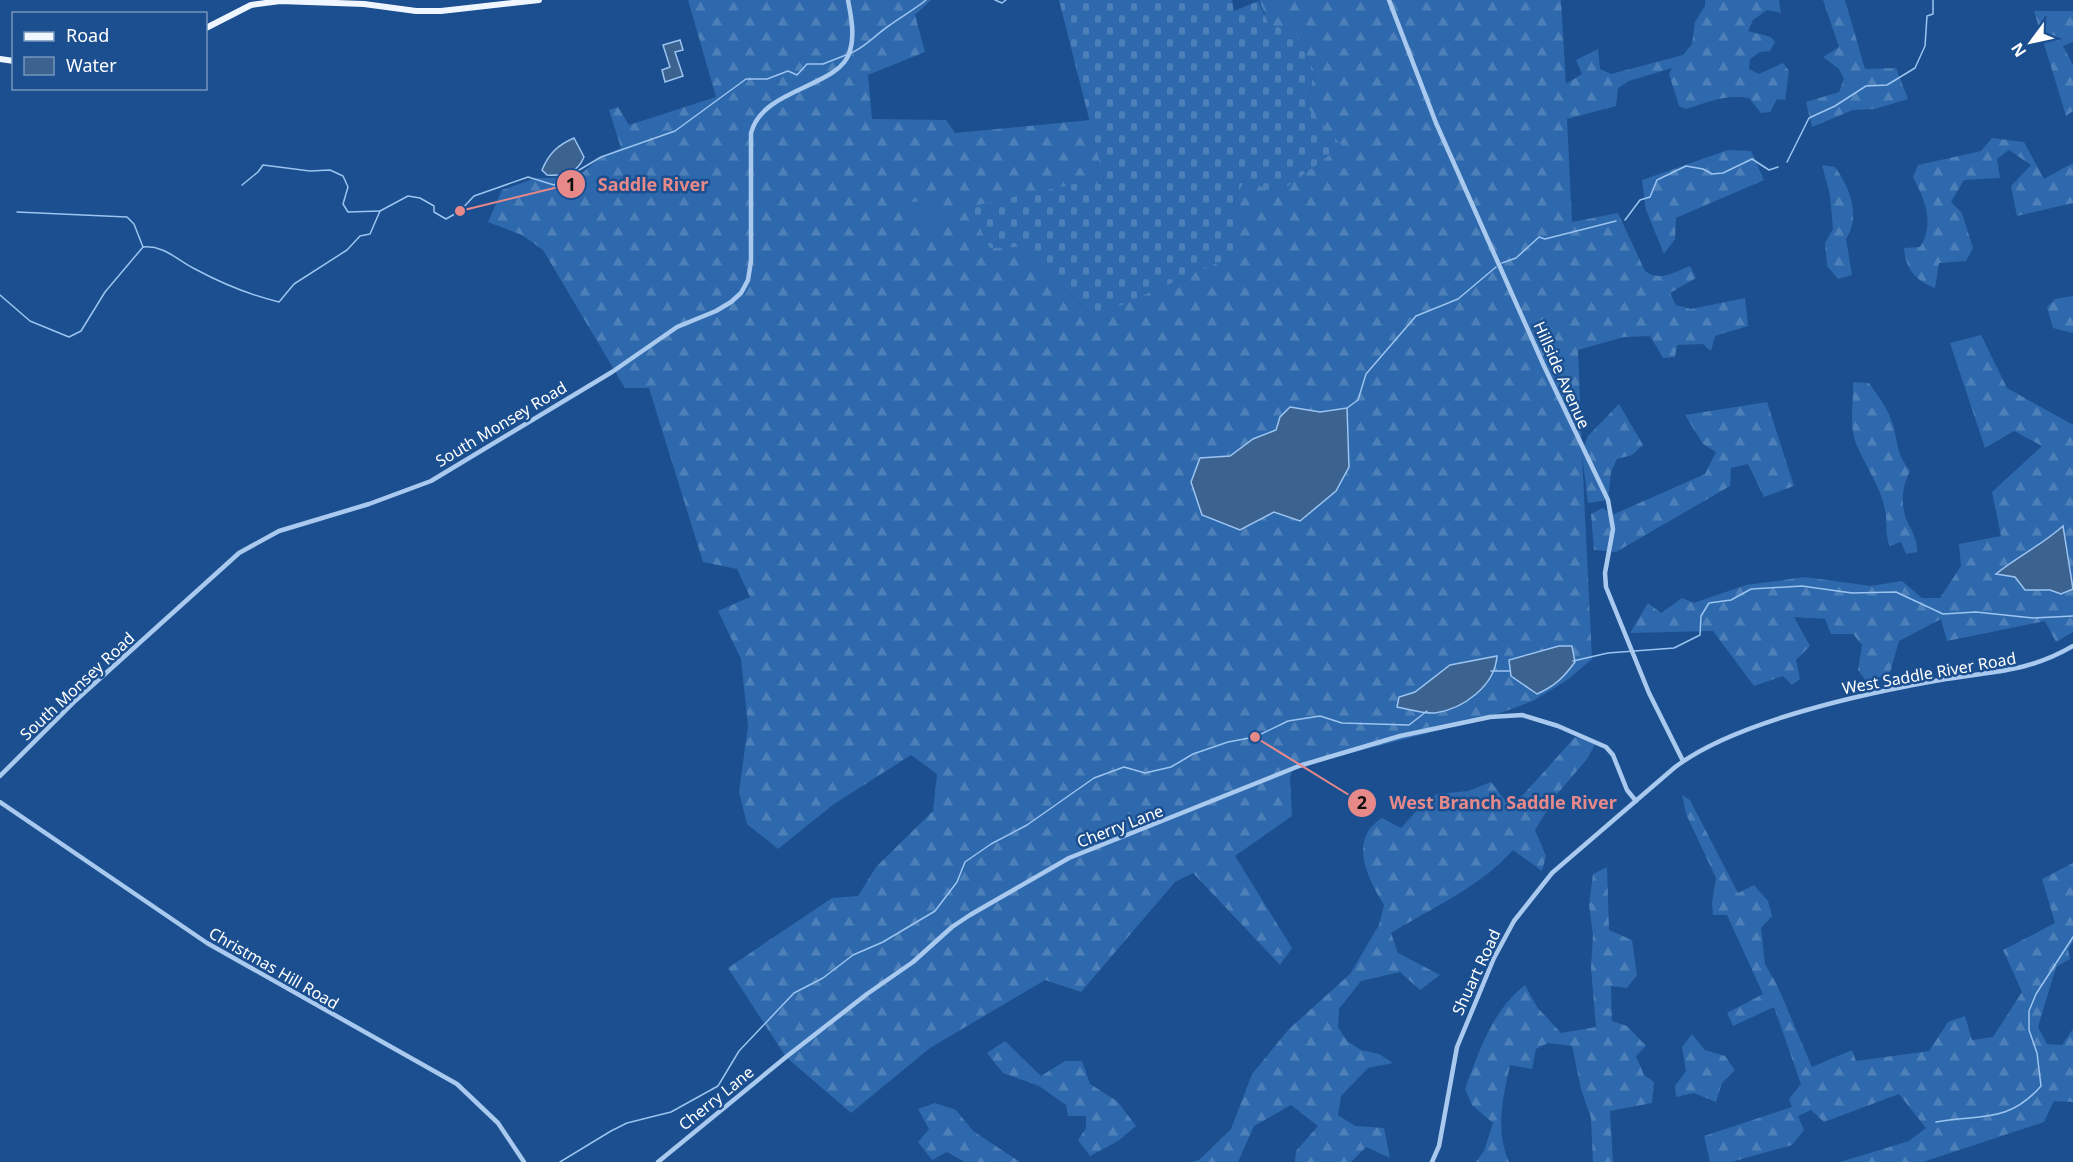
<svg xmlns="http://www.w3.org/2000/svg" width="2073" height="1162" font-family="'Noto Sans',sans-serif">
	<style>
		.forest { fill: url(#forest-firs) }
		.cemetery { fill: url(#cemetery-stones) }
		.pitch { fill: #2e69ad }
		.water { fill: #3c6290; stroke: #9cc4f0; stroke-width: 1.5 }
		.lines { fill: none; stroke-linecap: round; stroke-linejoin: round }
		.stream { stroke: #9cc4f0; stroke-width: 1.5 }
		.minor { stroke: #a9c9ee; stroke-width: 4.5 }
		.major { stroke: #f0f6ff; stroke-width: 6 }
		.labels { text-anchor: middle; stroke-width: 5; stroke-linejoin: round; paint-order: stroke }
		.street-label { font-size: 16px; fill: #fff; stroke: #1b4f8f }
		.leader { fill: none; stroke: #e88989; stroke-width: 2 }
		.callout-dot { fill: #e88989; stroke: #1b4f8f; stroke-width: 2 }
		.mark-label { font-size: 18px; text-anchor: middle; font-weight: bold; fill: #111 }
		.callout-label { font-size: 18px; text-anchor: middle; font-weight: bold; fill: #e88989; stroke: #1b4f8f; stroke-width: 5; stroke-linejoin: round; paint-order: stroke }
	</style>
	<defs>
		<pattern id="forest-firs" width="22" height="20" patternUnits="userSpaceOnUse" patternTransform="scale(1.5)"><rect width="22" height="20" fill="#2e69ad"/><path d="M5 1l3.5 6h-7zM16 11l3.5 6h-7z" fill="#4d80b9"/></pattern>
		<pattern id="cemetery-stones" width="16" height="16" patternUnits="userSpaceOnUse" patternTransform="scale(1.5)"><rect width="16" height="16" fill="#2e69ad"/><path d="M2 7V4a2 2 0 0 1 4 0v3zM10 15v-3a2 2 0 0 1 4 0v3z" fill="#4d80b9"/></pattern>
	</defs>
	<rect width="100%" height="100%" fill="#1b4f8f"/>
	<g class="forest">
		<path d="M688,0H931L915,15L925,52L868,75L872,119L946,120L955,133L1090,120L1104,178L1101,184H1074L1020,247L1094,317L1232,206L1245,179L1307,107L1314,71L1293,29L1270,26L1259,0H1561L1566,84L1582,74L1576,60L1598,49L1600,69L1611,74L1683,55L1692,44L1695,22L1705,6V0H1779L1781,13L1767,10L1753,20L1748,31L1771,37L1775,42L1770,51L1760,52L1750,59L1749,69L1759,74L1783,63L1789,71L1785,100L1777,99L1770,112L1761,113L1749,98C1726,94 1708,102 1686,109L1679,106L1669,74L1672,68L1629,81L1618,88L1616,106L1567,119L1572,222L1618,213L1645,271C1659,282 1675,272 1690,266L1696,278L1670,293L1676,305L1691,309L1745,298L1748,326L1715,336L1711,351L1703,344L1677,345L1675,357L1663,358L1650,336L1624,337L1578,350L1582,451L1588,436L1619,404L1643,445L1632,455L1617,459L1611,472L1608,500L1588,503L1582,454L1592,659L1567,680L1533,701L1490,717L1293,768L1290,778L1292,816L1235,856L1292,948L1280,965L1193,873L1175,882L1081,992L1045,980L930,1048L851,1113L786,1057L728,968L832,898L858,896L876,867L933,811L937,774L911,755L834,804L778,849L747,824L739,792L748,726L741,659L718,611L750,597L737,569L703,562L649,388H625L543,250L522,235L488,222L502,190L536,178H576L601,157L621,148L609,110L618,107L629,125L716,97Z"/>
		<polygon points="1823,0 1845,0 1865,69 1896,68 1908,99 1875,109 1853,110 1812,127 1806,102 1839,92 1844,79 1839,69 1823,57 1839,47"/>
		<polygon points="2034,11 2073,11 2073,42 2063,46 2073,65 2073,111 2066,116"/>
		<path d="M1992,138L2024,142L2044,179L2073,163V203L2017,216L2011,186L2031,165L2009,150L1997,159L2000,178L1964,180L1951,202L1962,213L1973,248L1966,261L1939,263L1935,288C1915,280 1906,270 1904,248L1920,247C1935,224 1925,200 1913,177L1918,165L1981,151Z"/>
		<polygon points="1728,150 1751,151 1764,180 1676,218 1675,239 1664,254 1646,210 1642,180"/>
		<path d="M1822,165L1835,167C1850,188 1861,216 1846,239L1852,275L1838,279L1827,266L1825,243L1833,229L1830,195Z"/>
		<polygon points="2073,296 2073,333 2053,328 2047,307 2055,299"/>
		<polygon points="1981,335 2007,388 2073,425 2073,632 2056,642 2045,621 1947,641 1941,619 1899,641 1889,676 1866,681 1858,670 1862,645 1853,634 1831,634 1825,619 1794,617 1810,646 1796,660 1800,679 1792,685 1783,676 1754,686 1713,631 1630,633 1648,603 1661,613 1682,598 1694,603 1746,585 1805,577 1871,586 1902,581 1922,598 1940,598 1961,566 1959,544 2001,536 1992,492 2042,446 2014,431 1985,448 1950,343"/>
		<path d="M1853,382L1869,383C1878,396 1889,410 1893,425C1899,447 1896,452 1910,471C1902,486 1900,505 1907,521C1913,534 1917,538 1917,552L1906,554L1901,542L1890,546C1884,533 1888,523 1885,510C1881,487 1866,467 1857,446C1848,425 1854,404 1853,382Z"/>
		<polygon points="1767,402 1794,486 1764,497 1748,464 1731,468 1730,486 1616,552 1594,550 1591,514 1603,508 1612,515 1705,474 1716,452 1703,444 1685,415"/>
		<path d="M1575,737L1597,741L1587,759L1558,793L1535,830L1546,856L1542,871L1513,850C1481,886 1432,908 1391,933L1398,953L1440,975L1420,990L1400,972L1361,981L1339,1009L1338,1027L1347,1041L1361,1050L1379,1054L1393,1063L1368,1068L1341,1096L1338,1115L1355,1126L1384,1128L1390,1158L1366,1147L1351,1162H1295L1296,1151L1318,1126L1291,1105L1254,1126L1238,1162H1191L1199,1160L1231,1129L1252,1074L1289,1029L1350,974L1379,925L1384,905C1367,878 1348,839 1382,818L1401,828L1421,806L1437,794L1468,791L1491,782L1508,804L1524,794Z"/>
		<polygon points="1682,795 1690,800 1738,893 1754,885 1768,901 1772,916 1761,928 1765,964 1778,987 1812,1067 1852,1050 1856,1061 1929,1051 1948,1022 1965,1016 1972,1040 1993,1037 2022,992 2003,950 2055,923 2042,879 2073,863 2073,942 2068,949 2070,959 2056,967 2038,1027 2047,1044 2062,1045 2073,1029 2073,1102 2054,1101 2044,1122 1923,1162 1840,1162 1909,1141 1926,1128 1899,1094 1824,1122 1811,1110 1798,1116 1804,1130 1792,1145 1731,1162 1710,1162 1704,1136 1792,1107 1789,1099 1801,1084 1774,1007 1733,1026 1727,1013 1763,994 1727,915 1713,915 1712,902 1716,878 1686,814"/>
		<path d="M1607,867L1609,930L1632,940L1637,975L1627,988L1611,986L1612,1021L1627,1026L1646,1046L1636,1056L1644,1075L1654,1082L1652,1103L1610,1111L1613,1162H1593L1591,1118L1581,1089L1572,1046L1548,1043L1536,1049L1532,1069L1510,1065C1503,1098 1495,1130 1509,1162H1476L1484,1151L1493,1123L1472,1105L1465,1089C1479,1051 1492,1011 1525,985L1537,1007L1561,1033L1596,1027L1591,968L1593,935L1589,905L1593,874Z"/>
		<polygon points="1692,1034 1705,1050 1725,1056 1735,1070 1722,1083 1716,1102 1694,1093 1676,1097 1675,1086 1686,1071 1682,1047"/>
		<polygon points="1005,1041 1041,1076 1065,1061 1082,1061 1090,1084 1117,1101 1136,1126 1118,1141 1090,1156 1078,1140 1086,1128 1086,1116 1068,1116 1066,1105 1039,1086 1003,1073 987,1053"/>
		<polygon points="935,1103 956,1110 973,1131 1020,1162 965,1162 947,1152 932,1160 918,1142 929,1129 918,1109"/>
	</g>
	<polygon class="cemetery" points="1059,0 1232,0 1234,11 1258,1 1270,26 1293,29 1314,71 1307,107 1342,146 1277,194 1245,179 1232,206 1240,253 1094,317 1020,247 990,248 969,207 1074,184 1101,184 1104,178"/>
	<polygon class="pitch" points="943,201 944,225 903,227 902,202"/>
	<g class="water">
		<polygon points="680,40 683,50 675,52 683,76 665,82 662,70 670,67 663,45"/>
		<path d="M574,138L584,157C577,174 564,176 547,175L542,170C549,153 558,145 574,138Z"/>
		<polygon points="1290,407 1320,412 1347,408 1349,467 1336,491 1300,521 1274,512 1240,530 1202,515 1191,482 1200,458 1230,456 1253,439 1276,430 1280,417"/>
		<path d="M2063,526L2073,589L2061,594L2050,590H2025L2015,577L1996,574C2018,556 2042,545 2063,526Z"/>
		<path d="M1559,646H1572L1575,662C1564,677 1555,686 1537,694L1511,676L1509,660Z"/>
		<path d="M1497,656C1495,686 1463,709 1435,713C1423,714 1409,709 1397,707L1399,697L1415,692L1450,665Z"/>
	</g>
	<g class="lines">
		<g class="stream">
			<polyline points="995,0 1002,3 1006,0"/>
			<path d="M851,53C866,47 876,34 890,25C902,16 914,10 926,0"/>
			<polyline points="1787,162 1809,118 1835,106 1866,86 1887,85 1915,68 1925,46 1927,16 1933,14 1933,0"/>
			<polyline points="242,185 258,172 263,165 310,171 330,170 343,176 348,187 343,204 348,212 380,211"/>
			<polyline points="17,212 127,217 134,224 143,247"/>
			<polyline points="1625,220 1640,200 1650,197 1657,180 1686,166 1703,169 1712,174 1723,173 1752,159 1769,170 1778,167"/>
			<polyline points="1502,263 1516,258 1539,237 1545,239 1616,221"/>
			<path d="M0,295L30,321L69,337L81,331L105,292L143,247C164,245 177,260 195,269C221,283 250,295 279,302L294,284L347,250L360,236L370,234L380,211L408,196L420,198L434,206V212L446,219L460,211L474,196L528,177L554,185L601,157L675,131L746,79H767L788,71L797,75L807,64H823L846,55"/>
			<polyline points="1347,408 1358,400 1366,374 1416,316 1458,299 1496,267"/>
			<polyline points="1573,661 1608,653 1674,648 1700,635 1701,616 1709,603 1731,600 1751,589 1802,586 1852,593 1896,592 1943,614 1976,612 2033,618 2073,616"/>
			<polyline points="1491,671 1510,671"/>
			<path d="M1936,1122C1979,1114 2008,1124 2041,1086L2037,1053L2029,1030V1011L2036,994L2073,937"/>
			<polyline points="560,1162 611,1131 627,1123 671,1112 718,1086 739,1051 794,993 823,978 853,955 883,942 935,911 957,882 965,862 991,844 1027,825 1094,778 1124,767 1145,773 1171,767 1193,754 1228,742 1255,737 1288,721 1320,716 1342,723 1409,725 1427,711"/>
		</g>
		<g class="minor">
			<polyline points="1389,0 1436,123 1544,366 1608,500 1613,529 1605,573 1606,587 1649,693 1683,761"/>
			<path d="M0,776L75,701L239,553L279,531L369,504L431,481L612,372L677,327L716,311L731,302L741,293L748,280L751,261V133C763,87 840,88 850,51C855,35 851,16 848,0"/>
			<polyline points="0,802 207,943 457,1084 498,1123 524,1162"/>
			<polyline points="658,1162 786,1057 867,994 913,962 952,927 970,915 1069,858 1299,766 1400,736 1490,717 1522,715 1558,726 1606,747 1613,755 1627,790 1636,801"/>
			<path d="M1432,1162L1439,1146L1457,1047L1494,958L1514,921L1552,873L1674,768C1734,721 1870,692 1946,679C1994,671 2029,672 2073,646"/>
		</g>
		<g class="major">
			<polyline points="206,28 251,5 280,1 364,4 416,11 441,11 539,0"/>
			<polyline points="0,59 14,61"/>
		</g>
	</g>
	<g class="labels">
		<g class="street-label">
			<text transform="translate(1562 375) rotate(66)" y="6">Hillside Avenue</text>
			<text transform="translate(501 424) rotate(-31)" y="6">South Monsey Road</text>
			<text transform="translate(1929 673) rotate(-10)" y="6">West Saddle River Road</text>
			<text transform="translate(77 686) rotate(-43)" y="6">South Monsey Road</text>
			<text transform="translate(1120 826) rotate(-21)" y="6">Cherry Lane</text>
			<text transform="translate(274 968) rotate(30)" y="6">Christmas Hill Road</text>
			<text transform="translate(1476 972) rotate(-65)" y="6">Shuart Road</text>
			<text transform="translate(716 1098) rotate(-39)" y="6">Cherry Lane</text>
		</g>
	</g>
	<path class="leader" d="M460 211L571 184M1255 737L1362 803"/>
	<g class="callout-dot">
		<circle cx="460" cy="211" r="6"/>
		<circle cx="1255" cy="737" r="6"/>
		<circle cx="571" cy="184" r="15"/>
		<circle cx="1362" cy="803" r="15"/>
	</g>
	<g class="mark-label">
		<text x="571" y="191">1</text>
		<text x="1362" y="809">2</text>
	</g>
	<g class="callout-label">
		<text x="653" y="191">Saddle River</text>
		<text x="1503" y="809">West Branch Saddle River</text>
	</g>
	<rect x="12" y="12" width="195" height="78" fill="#1b4f8f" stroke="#7695bc" stroke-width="1.5"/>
	<rect x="24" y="32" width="30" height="9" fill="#f0f6ff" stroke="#7695bc" stroke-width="1.5"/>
	<text x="66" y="42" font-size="18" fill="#ffffff">Road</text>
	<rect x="24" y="57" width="30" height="18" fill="#3c6290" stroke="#7695bc" stroke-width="1.5"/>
	<text x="66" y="72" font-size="18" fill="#ffffff">Water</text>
	<g transform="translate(2031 42) rotate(237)" stroke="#1b4f8f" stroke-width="4.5" paint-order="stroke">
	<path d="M0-4.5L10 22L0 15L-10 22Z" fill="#ffffff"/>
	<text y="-9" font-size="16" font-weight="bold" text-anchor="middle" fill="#ffffff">N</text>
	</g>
</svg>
